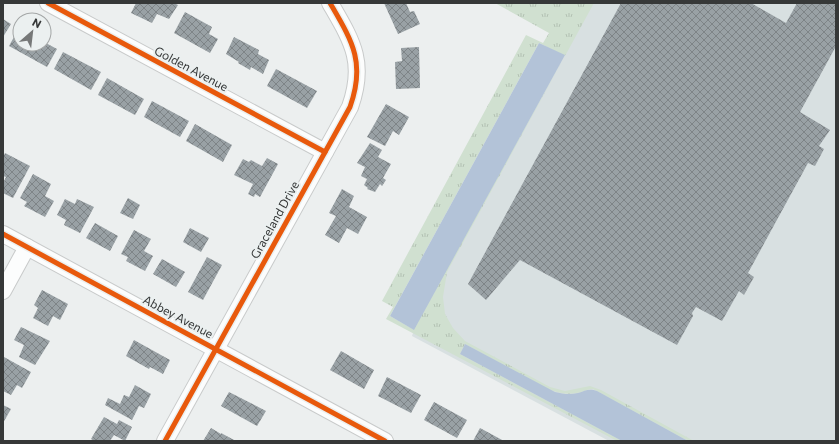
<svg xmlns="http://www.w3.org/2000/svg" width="839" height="444" font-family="Commissioner,sans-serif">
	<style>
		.built { fill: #d8e0e1 }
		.grass { fill: url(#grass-tufts); fill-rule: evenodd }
		.water { fill: #b3c3d8 }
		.building { fill: url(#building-cross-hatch) }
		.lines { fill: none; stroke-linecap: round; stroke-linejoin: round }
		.street-casing { stroke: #c8caca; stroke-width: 18 }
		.street { stroke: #fcfdfd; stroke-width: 16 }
		.cycleway-casing { stroke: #ebf0f0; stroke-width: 8 }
		.cycleway { stroke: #e8590c; stroke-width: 5 }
		.labels { text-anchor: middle; stroke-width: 4; stroke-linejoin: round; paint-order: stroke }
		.street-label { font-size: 12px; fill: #363838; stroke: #ebf0f0 }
	</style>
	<defs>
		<pattern id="grass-tufts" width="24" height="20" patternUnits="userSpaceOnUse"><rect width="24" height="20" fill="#d0e0d0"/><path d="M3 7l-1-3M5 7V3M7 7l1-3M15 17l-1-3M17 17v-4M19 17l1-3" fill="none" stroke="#b3c1b3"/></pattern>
		<pattern id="building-cross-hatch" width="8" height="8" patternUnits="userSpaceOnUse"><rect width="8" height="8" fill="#99a1a5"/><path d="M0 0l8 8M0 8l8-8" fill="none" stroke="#7e8487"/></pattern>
	</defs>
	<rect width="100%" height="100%" fill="#ecefef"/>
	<polygon class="built" points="566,3 836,3 836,441 609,441 412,336 414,330"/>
	<path class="grass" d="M495,3H594L447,272L443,297L445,314L453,328L465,341L550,387L565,391L590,386L601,390L694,441H688L593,389C587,389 583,392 577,393C567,395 558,393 548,389L465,344L460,354L622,441H617L386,319L393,307L382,301L526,35L543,43L549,33ZM539,43L565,56L413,329L390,316Z"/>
	<g class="water">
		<polygon points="539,43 565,55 414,330 390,316"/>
		<path d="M465,344L555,392C563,394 570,395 578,393C585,391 589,388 597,391L688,441H622L460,354Z"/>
	</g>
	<g class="building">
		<polygon points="136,3 174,3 178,5 169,19 157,14 152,23 131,13"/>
		<polygon points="384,3 406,3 410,12 414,11 420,24 398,34"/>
		<polygon points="621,3 751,3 786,23 797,3 836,3 836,49 835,48 800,112 830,130 819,146 824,149 815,166 808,163 748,273 754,277 744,295 739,291 722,321 696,307 692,313 693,316 677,345 520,260 486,300 468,284"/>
		<polygon points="185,12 212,27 209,34 218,39 210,53 174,33"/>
		<polygon points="3,19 11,24 3,37"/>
		<polygon points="20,26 20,44 44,44 44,42 57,49 47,67 9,46"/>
		<polygon points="234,37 259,50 258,54 269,60 263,74 251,67 250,70 238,63 239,62 226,54"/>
		<polygon points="419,47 420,88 396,89 395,62 402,61 401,48"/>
		<polygon points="63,52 101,72 91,90 54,69"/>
		<polygon points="276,69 317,91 307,108 267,86"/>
		<polygon points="107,78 144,99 135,115 98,95"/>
		<polygon points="152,101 189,121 180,137 144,117"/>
		<polygon points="386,104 409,117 399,135 393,131 385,146 367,137"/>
		<polygon points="195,124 232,145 223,162 186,141"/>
		<polygon points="370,143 382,150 378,157 391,164 383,178 386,180 382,186 380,184 375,192 367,189 368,188 364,185 367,179 361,176 365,167 357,163"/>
		<polygon points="5,153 30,166 13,198 3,193 3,183 6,177 3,176 3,157"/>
		<polygon points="267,158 278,164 260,197 255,194 254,197 248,194 253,184 234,175 243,159 249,162 251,160 262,166"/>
		<polygon points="33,174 51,184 45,196 54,201 45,217 24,206 27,202 20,198"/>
		<polygon points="342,189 354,196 349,207 367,217 358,234 347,228 339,243 325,235 336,216 329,213"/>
		<polygon points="128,198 140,205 133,219 120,213"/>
		<polygon points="65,199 75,204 77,199 94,207 80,233 64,225 66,220 57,215"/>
		<polygon points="95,223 118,236 110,251 86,238"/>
		<polygon points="190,228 209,238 201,252 183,242"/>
		<polygon points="134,230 151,239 144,251 153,256 145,271 126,261 128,257 121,254"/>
		<polygon points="207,257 222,265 203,300 188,292"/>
		<polygon points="162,259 185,272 176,287 153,274"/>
		<polygon points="42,290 68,304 60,320 53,316 48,326 33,318 38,308 34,305"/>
		<polygon points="21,327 50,341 35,365 19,357 24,345 14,340"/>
		<polygon points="134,340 170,360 163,374 150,367 149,369 126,356"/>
		<polygon points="341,351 374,370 364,389 330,370"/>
		<polygon points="4,357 31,372 22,388 17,385 11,395 3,391"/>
		<polygon points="387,377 421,395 411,413 378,396"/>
		<polygon points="135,385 151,394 144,408 139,406 132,420 105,405 108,398 120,404 124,395 129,397"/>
		<polygon points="229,392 266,411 257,426 221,406"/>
		<polygon points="434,402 467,420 457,438 424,420"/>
		<polygon points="3,405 11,409 3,423"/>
		<polygon points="104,417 117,424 119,420 132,427 125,441 114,435 110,441 94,441 91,439"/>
		<polygon points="211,428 221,434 221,433 236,441 203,441"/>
		<polygon points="480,428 504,441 473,441"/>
	</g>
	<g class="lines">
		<g class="street-casing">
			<g id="street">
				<polyline points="48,3 325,152"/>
				<polyline points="3,234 385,441"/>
				<polyline points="3,291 27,247"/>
				<path d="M165,441L350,107C366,62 352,41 330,3"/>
			</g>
		</g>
		<use href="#street" class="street"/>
		<g class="cycleway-casing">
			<g id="cycleway">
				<polyline points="48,3 325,152"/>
				<polyline points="3,234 385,441"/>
				<path d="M165,441L350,107C366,62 352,41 330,3"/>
			</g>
		</g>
		<use href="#cycleway" class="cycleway"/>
	</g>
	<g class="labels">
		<g class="street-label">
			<text transform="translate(191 69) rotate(28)" y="4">Golden Avenue</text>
			<text transform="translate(275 220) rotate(-61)" y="4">Graceland Drive</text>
			<text transform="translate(178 317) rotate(28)" y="4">Abbey Avenue</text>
		</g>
	</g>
	<rect width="839" height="444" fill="none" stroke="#363838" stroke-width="8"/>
	<g transform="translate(32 32) rotate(28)"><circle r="19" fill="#ebf0f0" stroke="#a3a6a6"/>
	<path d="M0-3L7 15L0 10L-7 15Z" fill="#767878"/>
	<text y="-6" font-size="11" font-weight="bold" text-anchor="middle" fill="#363838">N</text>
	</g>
</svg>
